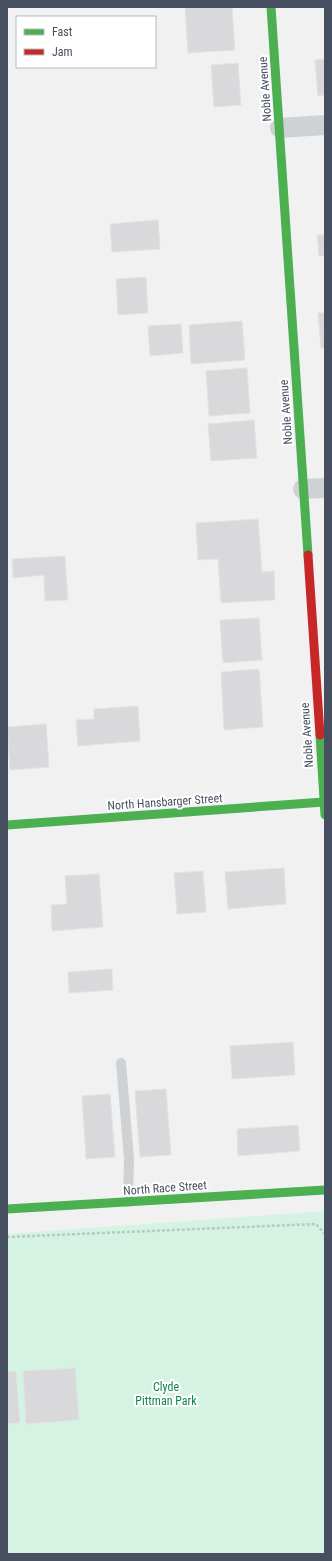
<svg xmlns="http://www.w3.org/2000/svg" width="332" height="1561" font-family="'Roboto Condensed',sans-serif">
	<style>
		.green { fill: #d4f3e3 }
		.building { fill: #d9d9db; stroke: #e3e3e4 }
		.lines { fill: none; stroke-linecap: round; stroke-linejoin: round }
		.path { stroke: #bac7c5; stroke-width: 2.5; stroke-dasharray: 3 2; stroke-linecap: butt }
		.lane { stroke: #cfd2d5; stroke-width: 10 }
		.street { stroke: #cfd2d5; stroke-width: 20 }
		.fast { stroke: #4caf50; stroke-width: 9 }
		.jam { stroke: #c62828; stroke-width: 9 }
		.labels { text-anchor: middle; stroke-width: 4; stroke-linejoin: round; paint-order: stroke }
		.street-label { font-size: 12px; fill: #465060; stroke: #fff }
		.park-label { font-size: 12px; fill: #0e8458; stroke: #fff }
	</style>
	<rect width="100%" height="100%" fill="#f2f1f1"/>
	<polygon class="green" points="325,1211 325,1554 7,1554 7,1234"/>
	<g class="building">
		<polygon points="185,7 232,7 235,50 188,53"/>
		<polygon points="325,59 325,95 318,96 315,60"/>
		<polygon points="238,63 241,105 214,107 211,65"/>
		<polygon points="158,220 160,249 112,252 110,224"/>
		<polygon points="317,235 325,235 325,256 319,256"/>
		<polygon points="146,277 148,313 118,315 116,279"/>
		<polygon points="318,313 325,313 325,348 321,348"/>
		<polygon points="242,321 245,360 191,364 189,325"/>
		<polygon points="181,324 183,353 150,356 148,326"/>
		<polygon points="247,368 250,413 209,416 206,371"/>
		<polygon points="254,420 257,458 211,461 208,424"/>
		<polygon points="258,519 262,572 274,571 275,600 221,603 218,559 198,560 196,523"/>
		<polygon points="65,556 68,600 45,601 44,575 13,578 12,559"/>
		<polygon points="259,618 262,660 223,663 220,620"/>
		<polygon points="259,669 263,727 224,730 221,672"/>
		<polygon points="138,706 140,741 78,746 76,720 94,719 94,709"/>
		<polygon points="46,724 49,767 10,770 7,727"/>
		<polygon points="284,868 286,904 228,909 225,872"/>
		<polygon points="203,871 206,912 177,914 174,873"/>
		<polygon points="99,874 103,927 52,931 51,905 67,904 65,876"/>
		<polygon points="112,969 113,990 69,993 68,972"/>
		<polygon points="293,1042 295,1075 232,1079 230,1046"/>
		<polygon points="166,1089 171,1155 140,1157 135,1091"/>
		<polygon points="110,1094 115,1157 86,1159 82,1096"/>
		<polygon points="298,1125 300,1151 238,1156 237,1129"/>
		<polygon points="75,1368 79,1420 26,1424 23,1371"/>
		<polygon points="16,1371 20,1423 7,1424 7,1372"/>
	</g>
	<g class="lines">
		<polyline class="path" points="7,1237 316,1224 325,1234"/>
		<polyline class="lane" points="121,1063 129,1159 128,1202"/>
		<g class="street">
			<polyline points="280,128 325,125"/>
			<polyline points="303,489 325,488"/>
		</g>
		<g class="fast">
			<polyline points="271,7 308,555"/>
			<polyline points="320,735 325,815"/>
			<polyline points="7,825 324,802"/>
			<polyline points="7,1209 325,1190"/>
		</g>
		<polyline class="jam" points="308,555 320,735"/>
	</g>
	<g class="labels">
		<g class="street-label">
			<text transform="translate(265 89) rotate(-94)" y="4">Noble Avenue</text>
			<text transform="translate(286 412) rotate(-94)" y="4">Noble Avenue</text>
			<text transform="translate(307 735) rotate(-94)" y="4">Noble Avenue</text>
			<text transform="translate(165 802) rotate(-4)" y="4">North Hansbarger Street</text>
			<text transform="translate(165 1188) rotate(-4)" y="4">North Race Street</text>
		</g>
		<g class="park-label">
			<text x="166" y="1391">Clyde<tspan x="166" dy="14">Pittman Park</tspan></text>
		</g>
	</g>
	<rect width="332" height="1561" fill="none" stroke="#465060" stroke-width="16"/>
	<rect x="16" y="16" width="140" height="52" fill="#ffffff" stroke="#b5b9bf"/>
	<rect x="24" y="29" width="20" height="6" fill="#4caf50" stroke="#b5b9bf"/>
	<text x="52" y="36" font-size="12" fill="#465060">Fast</text>
	<rect x="24" y="49" width="20" height="6" fill="#c62828" stroke="#b5b9bf"/>
	<text x="52" y="56" font-size="12" fill="#465060">Jam</text>
</svg>
